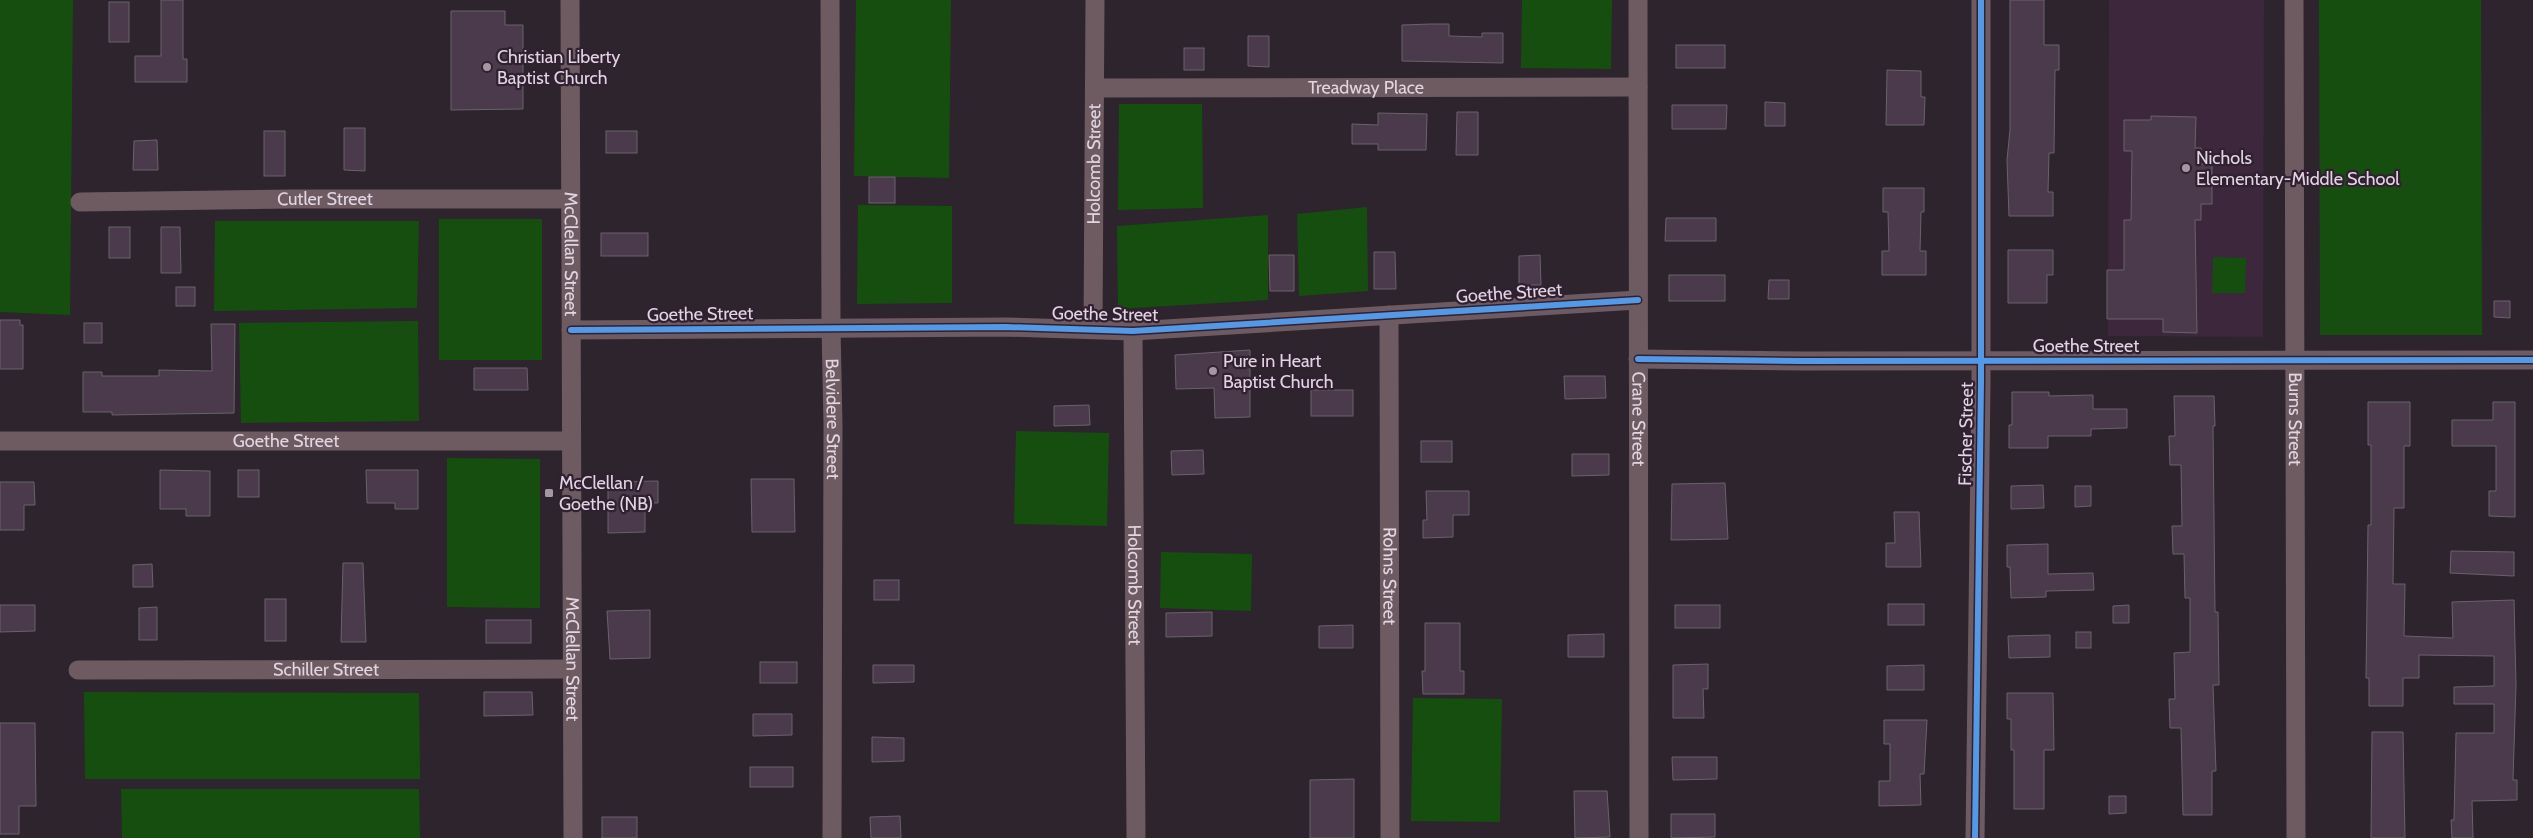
<svg xmlns="http://www.w3.org/2000/svg" width="2533" height="838" font-family="Cabin,sans-serif">
	<style>
		.built { fill: #3c273c }
		.green { fill: #164e10 }
		.building { fill: #4b3a4b; stroke: #6a626a }
		.lines { fill: none; stroke-linecap: round; stroke-linejoin: round }
		.minor { stroke: #6e5b62; stroke-width: 19 }
		.cycleway-casing { stroke: #312031; stroke-width: 9 }
		.cycleway { stroke: #5399e6; stroke-width: 6 }
		.poi-dot { fill: #a297a2; stroke: #312031; stroke-width: 2 }
		.labels { text-anchor: middle; stroke-width: 4.5; stroke-linejoin: round; paint-order: stroke }
		.poi-label { font-size: 18px; fill: #e1d5e1; stroke: #312031; text-anchor: start }
		.street-label { font-size: 18px; fill: #e1d5e1; stroke: #312031 }
	</style>
	<rect width="100%" height="100%" fill="#2d242d"/>
	<polygon class="built" points="2109,0 2264,0 2263,337 2108,336"/>
	<g class="green">
		<polygon points="0,0 73,0 70,315 0,312"/>
		<polygon points="856,0 951,0 949,178 854,176"/>
		<polygon points="1522,0 1612,0 1611,69 1521,68"/>
		<polygon points="2319,0 2481,0 2482,335 2320,335"/>
		<polygon points="1119,104 1202,104 1203,208 1118,210"/>
		<polygon points="858,205 952,206 952,303 857,304"/>
		<polygon points="1367,207 1368,291 1299,296 1297,214"/>
		<polygon points="1268,215 1268,300 1118,309 1117,226"/>
		<rect x="439" y="219" width="103" height="141"/>
		<polygon points="215,221 419,221 417,308 214,311"/>
		<polygon points="2213,257 2246,258 2245,293 2212,293"/>
		<polygon points="418,321 419,421 241,423 239,323"/>
		<polygon points="1016,431 1109,433 1107,526 1014,524"/>
		<polygon points="447,458 540,459 540,608 447,607"/>
		<polygon points="1161,552 1252,554 1251,611 1160,608"/>
		<polygon points="84,692 419,693 420,779 85,779"/>
		<polygon points="1413,698 1502,699 1500,822 1411,821"/>
		<polygon points="121,789 419,789 420,838 122,838"/>
	</g>
	<g class="building">
		<polygon points="161,0 183,0 183,59 187,59 187,82 135,82 135,56 161,56"/>
		<polygon points="2010,0 2044,0 2044,45 2059,45 2059,70 2055,70 2054,153 2049,153 2048,192 2053,192 2053,216 2009,216 2007,160 2010,130"/>
		<rect x="109" y="2" width="20" height="40"/>
		<polygon points="451,11 505,11 505,25 523,25 523,109 451,110"/>
		<polygon points="1431,24 1449,24 1449,36 1482,37 1482,33 1503,33 1503,63 1402,61 1402,25"/>
		<polygon points="1248,36 1269,36 1269,67 1248,66"/>
		<rect x="1676" y="45" width="49" height="23"/>
		<rect x="1184" y="48" width="20" height="22"/>
		<polygon points="1887,70 1921,71 1921,97 1925,97 1924,125 1886,125"/>
		<polygon points="1765,102 1785,103 1785,126 1765,126"/>
		<polygon points="1672,105 1727,105 1726,129 1672,129"/>
		<polygon points="1457,112 1478,112 1478,155 1456,155"/>
		<polygon points="1378,113 1427,114 1426,150 1378,150 1378,144 1352,144 1352,124 1378,125"/>
		<polygon points="2151,116 2196,117 2195,148 2201,148 2201,164 2212,164 2212,204 2201,204 2201,220 2195,220 2197,333 2163,332 2163,319 2107,319 2107,270 2124,270 2124,220 2131,220 2132,151 2124,151 2124,120 2151,120"/>
		<polygon points="344,128 365,128 365,171 344,170"/>
		<rect x="264" y="131" width="21" height="45"/>
		<rect x="606" y="131" width="31" height="22"/>
		<polygon points="157,140 158,170 133,170 134,141"/>
		<rect x="869" y="177" width="26" height="26"/>
		<polygon points="1883,188 1924,188 1924,212 1921,212 1920,251 1926,251 1926,275 1882,275 1882,251 1889,251 1888,212 1883,212"/>
		<polygon points="1666,218 1716,218 1716,241 1665,241"/>
		<rect x="109" y="227" width="21" height="31"/>
		<polygon points="161,227 180,227 181,273 161,273"/>
		<rect x="601" y="233" width="47" height="23"/>
		<polygon points="2008,250 2053,250 2053,275 2047,275 2047,303 2008,303"/>
		<polygon points="1374,252 1395,252 1396,289 1374,289"/>
		<polygon points="1269,255 1294,255 1294,291 1270,291"/>
		<polygon points="1540,255 1541,285 1519,285 1519,256"/>
		<rect x="1669" y="275" width="56" height="26"/>
		<polygon points="1769,280 1789,280 1789,299 1768,299"/>
		<rect x="176" y="287" width="19" height="19"/>
		<polygon points="2494,301 2510,301 2510,318 2494,317"/>
		<polygon points="0,320 20,320 20,325 23,325 23,369 0,369"/>
		<rect x="84" y="323" width="18" height="20"/>
		<polygon points="211,324 235,324 234,413 112,415 112,412 83,412 83,372 102,372 102,376 159,376 159,370 212,371"/>
		<polygon points="1250,350 1250,417 1215,418 1214,388 1176,389 1175,355"/>
		<polygon points="474,368 527,368 528,390 474,390"/>
		<polygon points="1564,376 1605,376 1606,398 1565,399"/>
		<rect x="1311" y="390" width="42" height="26"/>
		<polygon points="2012,392 2049,392 2049,396 2093,395 2093,409 2127,409 2127,428 2091,429 2091,436 2048,436 2048,448 2009,448 2009,425 2012,425"/>
		<polygon points="2174,396 2214,396 2215,426 2213,426 2215,612 2218,612 2219,685 2213,685 2216,771 2212,771 2212,815 2183,815 2181,728 2170,728 2169,699 2175,699 2174,653 2190,652 2190,598 2185,598 2184,554 2173,554 2172,526 2182,526 2181,465 2170,465 2169,436 2175,436"/>
		<polygon points="2368,402 2410,402 2410,446 2404,446 2404,508 2394,508 2393,584 2405,584 2404,636 2453,638 2452,602 2514,600 2516,685 2513,780 2517,780 2517,800 2472,801 2473,838 2452,838 2451,820 2454,820 2456,733 2494,733 2494,704 2454,704 2454,687 2494,686 2494,656 2419,655 2419,678 2403,678 2403,706 2369,706 2369,678 2366,678 2368,525 2371,525 2371,445 2368,445"/>
		<polygon points="2493,402 2515,402 2515,517 2489,516 2489,491 2496,491 2496,446 2452,446 2452,420 2493,420"/>
		<polygon points="1089,405 1090,425 1054,426 1054,406"/>
		<rect x="1421" y="441" width="31" height="21"/>
		<polygon points="1203,450 1204,474 1172,475 1171,451"/>
		<polygon points="1572,454 1609,454 1609,475 1572,476"/>
		<polygon points="160,470 210,471 210,516 186,516 186,509 160,509"/>
		<rect x="238" y="470" width="21" height="27"/>
		<polygon points="366,470 418,470 418,509 395,509 395,503 367,503"/>
		<polygon points="751,479 794,479 795,532 752,532"/>
		<polygon points="658,481 658,503 645,503 645,532 608,533 608,482"/>
		<polygon points="0,482 34,482 35,505 24,505 24,530 0,530"/>
		<polygon points="1725,483 1728,539 1671,540 1672,484"/>
		<polygon points="2043,485 2044,508 2011,509 2011,486"/>
		<polygon points="2075,486 2091,486 2091,506 2075,507"/>
		<polygon points="1426,491 1469,491 1469,515 1453,515 1453,537 1423,538 1423,520 1427,520"/>
		<polygon points="1894,512 1919,512 1921,567 1886,567 1886,543 1895,543"/>
		<polygon points="2048,544 2048,574 2093,573 2094,590 2046,591 2046,597 2011,598 2010,567 2007,567 2007,545"/>
		<polygon points="2451,551 2514,552 2514,576 2450,573"/>
		<polygon points="343,563 363,563 366,642 341,642"/>
		<polygon points="152,564 153,587 133,587 133,565"/>
		<rect x="874" y="580" width="25" height="20"/>
		<rect x="265" y="599" width="21" height="42"/>
		<rect x="1888" y="604" width="36" height="21"/>
		<polygon points="0,605 35,605 35,631 0,632"/>
		<rect x="1675" y="605" width="45" height="23"/>
		<polygon points="2129,605 2129,623 2113,623 2113,606"/>
		<polygon points="157,607 157,640 139,640 139,608"/>
		<polygon points="650,610 650,658 610,659 607,611"/>
		<polygon points="1212,612 1212,636 1166,637 1166,613"/>
		<rect x="486" y="620" width="45" height="23"/>
		<polygon points="1425,623 1460,623 1460,671 1464,671 1464,694 1423,694 1422,671 1425,671"/>
		<polygon points="1353,625 1353,648 1319,648 1319,626"/>
		<rect x="2076" y="632" width="15" height="16"/>
		<polygon points="1604,634 1604,657 1568,657 1568,635"/>
		<polygon points="2050,635 2050,657 2009,658 2008,636"/>
		<rect x="760" y="662" width="37" height="21"/>
		<polygon points="1708,664 1708,689 1703,689 1704,718 1673,718 1673,665"/>
		<polygon points="873,665 914,665 914,682 873,683"/>
		<polygon points="1924,665 1924,690 1887,690 1887,666"/>
		<polygon points="484,692 532,692 533,715 484,716"/>
		<polygon points="2007,693 2053,693 2054,750 2044,750 2044,809 2014,809 2014,750 2011,750 2011,719 2007,719"/>
		<polygon points="753,714 792,714 792,735 753,736"/>
		<polygon points="1884,720 1927,720 1924,774 1920,774 1921,805 1879,806 1879,781 1890,781 1890,744 1884,744"/>
		<polygon points="0,723 35,723 36,806 19,806 19,834 0,834"/>
		<polygon points="2372,732 2403,732 2405,838 2371,838"/>
		<polygon points="872,737 904,738 904,761 872,762"/>
		<polygon points="1672,757 1717,757 1717,779 1673,780"/>
		<rect x="750" y="767" width="43" height="20"/>
		<polygon points="1354,779 1354,838 1310,838 1310,780"/>
		<polygon points="1574,791 1607,791 1610,837 1575,838"/>
		<polygon points="2109,796 2126,796 2126,813 2109,814"/>
		<polygon points="1671,814 1715,814 1715,837 1671,838"/>
		<polygon points="900,816 901,838 871,838 870,817"/>
		<rect x="602" y="817" width="35" height="21"/>
	</g>
	<g class="lines">
		<g class="minor">
			<path id="s1" d="M570,0L573,838"/>
			<path id="s2" d="M830,0L831,327L833,425L832,838"/>
			<path id="s3" d="M1638,0L1639,838"/>
			<path id="s4" d="M2294,0L2296,838"/>
			<path id="s5" d="M1095,88L1638,87"/>
			<path id="s6" d="M80,202L292,199H570"/>
			<path id="s7" d="M1389,315L1390,838"/>
			<path id="s8" d="M1093,329L1095,0"/>
			<polyline points="571,330 1006,327 1133,331 1638,300"/>
			<path id="s9" d="M1133,331L1136,838"/>
			<polyline points="1638,359 1802,361 2533,360"/>
			<path id="s10" d="M0,441H571"/>
			<path id="s11" d="M78,670L572,669"/>
			<polyline points="1975,838 1981,383 1981,0"/>
		</g>
		<g class="cycleway-casing">
			<g id="cycleway">
				<polyline points="571,330 1006,327 1133,331 1638,300"/>
				<polyline points="1638,359 1802,361 2533,360"/>
				<polyline points="1975,838 1981,383 1981,0"/>
			</g>
		</g>
		<use href="#cycleway" class="cycleway"/>
	</g>
	<g class="poi-dot">
		<circle cx="487" cy="67" r="5"/>
		<circle cx="2186" cy="168" r="5"/>
		<circle cx="1213" cy="371" r="5"/>
		<rect x="544" y="488" width="10" height="10" rx="2.5"/>
	</g>
	<g class="labels">
		<g class="poi-label">
			<text x="497" y="63">Christian Liberty<tspan x="497" dy="21">Baptist Church</tspan></text>
			<text x="2196" y="164">Nichols<tspan x="2196" dy="21">Elementary-Middle School</tspan></text>
			<text x="1223" y="367">Pure in Heart<tspan x="1223" dy="21">Baptist Church</tspan></text>
			<text x="559" y="489">McClellan /<tspan x="559" dy="21">Goethe (NB)</tspan></text>
		</g>
		<g class="street-label">
			<text dy="6" stroke="none"><textPath href="#s5" startOffset="271">Treadway Place</textPath></text>
			<text dy="6" stroke="none"><textPath href="#s8" startOffset="165">Holcomb Street</textPath></text>
			<text dy="6" stroke="none"><textPath href="#s6" startOffset="245">Cutler Street</textPath></text>
			<text dy="6" stroke="none"><textPath href="#s1" startOffset="254">McClellan Street</textPath></text>
			<text transform="translate(1509 293) rotate(-4)" y="6">Goethe Street</text>
			<text transform="translate(700 314) rotate(-1)" y="6">Goethe Street</text>
			<text transform="translate(1105 314) rotate(1)" y="6">Goethe Street</text>
			<text x="2086" y="352">Goethe Street</text>
			<text dy="6" stroke="none"><textPath href="#s2" startOffset="419">Belvidere Street</textPath></text>
			<text dy="6" stroke="none"><textPath href="#s3" startOffset="419">Crane Street</textPath></text>
			<text dy="6" stroke="none"><textPath href="#s4" startOffset="419">Burns Street</textPath></text>
			<text transform="translate(1966 434) rotate(-89)" y="6">Fischer Street</text>
			<text dy="6" stroke="none"><textPath href="#s10" startOffset="286">Goethe Street</textPath></text>
			<text dy="6" stroke="none"><textPath href="#s7" startOffset="261">Rohns Street</textPath></text>
			<text dy="6" stroke="none"><textPath href="#s9" startOffset="254">Holcomb Street</textPath></text>
			<text dy="6" stroke="none"><textPath href="#s1" startOffset="659">McClellan Street</textPath></text>
			<text dy="6" stroke="none"><textPath href="#s11" startOffset="248">Schiller Street</textPath></text>
		</g>
	</g>
</svg>
